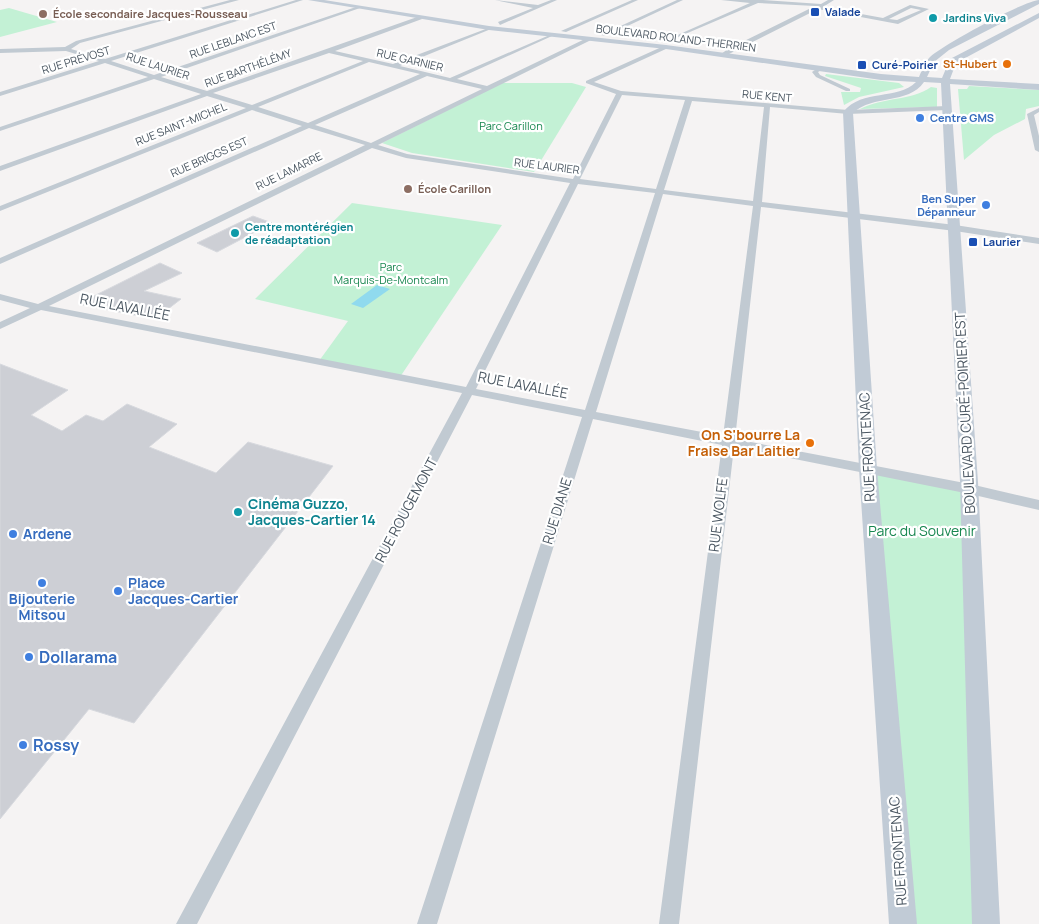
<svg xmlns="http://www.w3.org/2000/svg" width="1039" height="924" font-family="Manrope,sans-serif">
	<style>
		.green { fill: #c3f1d5 }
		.water { fill: #90daee }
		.building { fill: #cdcfd5; stroke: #d7d9de }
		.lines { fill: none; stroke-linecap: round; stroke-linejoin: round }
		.street { fill: #c1cad2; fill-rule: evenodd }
		.secondary { fill: #c1cbd6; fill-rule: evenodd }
		.transit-dot { fill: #1a4fb4; stroke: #fff; stroke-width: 2 }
		.education-dot { fill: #8d6e63; stroke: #fff; stroke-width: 2 }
		.culture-dot { fill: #0f9aa8; stroke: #fff; stroke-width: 2 }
		.food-dot { fill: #e8710a; stroke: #fff; stroke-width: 2 }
		.shop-dot { fill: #3f7fe0; stroke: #fff; stroke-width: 2 }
		.labels { text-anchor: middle; stroke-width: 4.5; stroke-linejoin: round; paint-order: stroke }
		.far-transit-label { font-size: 11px; font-weight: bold; fill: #164399; stroke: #fff; text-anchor: start }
		.far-education-label { font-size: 11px; font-weight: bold; fill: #785e54; stroke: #fff; text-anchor: start }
		.far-culture-label { font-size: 11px; font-weight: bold; fill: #0d838f; stroke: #fff; text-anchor: start }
		.far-street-label { font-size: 11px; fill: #4a5661; stroke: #fff }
		.far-food-label { font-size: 11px; font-weight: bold; fill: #c56008; stroke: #fff; text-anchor: end }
		.far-shop-label { font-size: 11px; font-weight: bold; fill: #366cbe; stroke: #fff; text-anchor: start }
		.far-park-label { font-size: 11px; fill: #17864f; stroke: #fff }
		.street-label { font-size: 14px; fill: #4a5661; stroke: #fff }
		.food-label { font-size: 14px; font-weight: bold; fill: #c56008; stroke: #fff; text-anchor: end }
		.culture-label { font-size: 14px; font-weight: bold; fill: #0d838f; stroke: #fff; text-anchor: start }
		.park-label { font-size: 14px; fill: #17864f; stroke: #fff }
		.shop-label { font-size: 14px; font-weight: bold; fill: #366cbe; stroke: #fff; text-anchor: start }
		.near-shop-label { font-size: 16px; font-weight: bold; fill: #366cbe; stroke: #fff; text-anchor: start }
	</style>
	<rect width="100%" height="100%" fill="#f5f3f3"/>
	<g class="green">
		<polygon points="9,8 57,22 0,37 0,10"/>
		<polygon points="826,74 899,83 904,87 859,97 844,105 841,92 860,92 861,88 825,76"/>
		<polygon points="501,83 572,83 586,87 534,172 412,153 382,143"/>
		<polygon points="969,86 1039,90 1039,106 1026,109 1025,119 994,135 964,160 958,89 967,89"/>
		<path d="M931,87L937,88V107L860,109C883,97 911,101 931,87Z"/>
		<polygon points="352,203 502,225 400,377 319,361 348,321 255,299"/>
		<polygon points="868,469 970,489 986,924 903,924"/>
	</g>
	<polygon class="water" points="377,285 390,289 363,308 351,304"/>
	<g class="building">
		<polygon points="253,216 272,223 217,252 197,243"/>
		<polygon points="160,263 182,273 144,291 181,299 155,319 78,304"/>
		<polygon points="0,364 68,390 31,415 62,431 86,415 103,421 127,404 177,424 149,447 216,473 248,442 333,466 134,723 89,709 0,819"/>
	</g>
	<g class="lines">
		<g class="street">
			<path d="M230,0H239L80,43L71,49L105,59L296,0H303L111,61L154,75L356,7L360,8L161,77L207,91L420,16L422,19L335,51L393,64L491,27V29L400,66L450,78L552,34V36L457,79L487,86L587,38H591V40L378,145L407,154L573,179L616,94L586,83V81L666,45L668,48L594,82L621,91L848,110L947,106L950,108L947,110L848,114L770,107L762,202L955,225L1039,238V244L955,231L761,207L735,439L970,484L1039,500V510L970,494L734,447L679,924H659L722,445L593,419L437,924H417L582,417L472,395L197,924H176L462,393L41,310L0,329V322L30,308L0,300V294L38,304L365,145L309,128L0,264V258L302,126L252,110L0,211V206L246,108L207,96L0,171V166L201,94L154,79L0,131V127L148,77L105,63L0,96V92L99,61L66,51L0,53V49L65,47L76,41ZM329,53L363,61L252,105L213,93ZM369,62L420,74L308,123L258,107ZM427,76L482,89L371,143L315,125ZM622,95L685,100L656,189L580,179ZM692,101L764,107L753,201L664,190ZM372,148L406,158L570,183L466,387L49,306ZM578,184L655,193L585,410L476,389ZM663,194L753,206L723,436L596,412Z"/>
			<polygon points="495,0 538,5 551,0 557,0 500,25 498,22 533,8"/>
			<polygon points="632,0 638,0 566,32 561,31"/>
			<polygon points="677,0 683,0 606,36 601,35"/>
			<path d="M721,0H763L821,4L828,0H834L823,7L883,18L910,5L929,9L898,24L818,9L725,56H721V54L728,49L815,6L758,3L664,43V41L750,3ZM911,8L921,10L897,20L889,19Z"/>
			<polygon points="818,68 823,69 818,72 820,75 850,89 850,91 846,91 816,77 812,72"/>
			<polygon points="1039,108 1039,112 1034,115 1039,136 1039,152 1035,150 1027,114"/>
		</g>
		<path class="secondary" d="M308,0H324L489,26L666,45L881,74L919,77C922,70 925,62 930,57C943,45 1023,1 1039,0V4L949,50L934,62L927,77L942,78L950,59L1039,13V18L956,63L950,79L1039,84V90L950,84L978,482L1000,924H972L960,482L941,83L924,82C908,105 873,94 853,113L877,469L917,924H889L859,469L843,112C863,88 897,101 916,82L881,80L666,49L489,30Z"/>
	</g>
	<g class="transit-dot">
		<rect x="810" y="7" width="10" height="10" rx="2.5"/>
		<rect x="857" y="60" width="10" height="10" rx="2.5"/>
		<rect x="968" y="237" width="10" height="10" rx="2.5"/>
	</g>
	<g class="education-dot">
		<circle cx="43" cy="14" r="5"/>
		<circle cx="408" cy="189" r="5"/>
	</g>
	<g class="culture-dot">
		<circle cx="933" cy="18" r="5"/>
		<circle cx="235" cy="233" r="5"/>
		<circle cx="238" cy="512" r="5"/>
	</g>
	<g class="food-dot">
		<circle cx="1007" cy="64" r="5"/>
		<circle cx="810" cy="443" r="5"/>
	</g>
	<g class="shop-dot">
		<circle cx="920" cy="118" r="5"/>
		<circle cx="986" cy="205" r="5"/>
		<circle cx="13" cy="534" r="5"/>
		<circle cx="42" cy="583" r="5"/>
		<circle cx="118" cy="591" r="5"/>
		<circle cx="29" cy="657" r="5"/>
		<circle cx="23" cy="745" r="5"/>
	</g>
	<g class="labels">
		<g class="far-transit-label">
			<text x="825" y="16">Valade</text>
			<text x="872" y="69">Curé-Poirier</text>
			<text x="983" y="246">Laurier</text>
		</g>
		<g class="far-education-label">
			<text x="53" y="18">École secondaire Jacques-Rousseau</text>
			<text x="418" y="193">École Carillon</text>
		</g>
		<g class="far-culture-label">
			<text x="943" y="22">Jardins Viva</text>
			<text x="245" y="231">Centre montérégien<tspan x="245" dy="13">de réadaptation</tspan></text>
		</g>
		<g class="far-street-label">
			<text transform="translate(676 38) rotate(7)" y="4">BOULEVARD ROLAND-THERRIEN</text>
			<text transform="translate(233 40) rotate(-19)" y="4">RUE LEBLANC EST</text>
			<text transform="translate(76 60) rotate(-17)" y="4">RUE PRÉVOST</text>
			<text transform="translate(410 60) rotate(13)" y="4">RUE GARNIER</text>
			<text transform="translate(158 66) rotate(18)" y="4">RUE LAURIER</text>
			<text transform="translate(248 68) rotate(-20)" y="4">RUE BARTHÉLÉMY</text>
			<text transform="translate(767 96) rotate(5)" y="4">RUE KENT</text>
			<text transform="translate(181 124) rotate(-22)" y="4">RUE SAINT-MICHEL</text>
			<text transform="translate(209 157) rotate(-24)" y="4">RUE BRIGGS EST</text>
			<text transform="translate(547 166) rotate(7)" y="4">RUE LAURIER</text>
			<text transform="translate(289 171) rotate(-26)" y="4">RUE LAMARRE</text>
		</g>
		<g class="far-food-label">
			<text x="997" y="68">St-Hubert</text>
		</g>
		<g class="far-shop-label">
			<text x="930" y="122">Centre GMS</text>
			<text x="976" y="203" text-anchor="end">Ben Super<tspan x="976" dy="13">Dépanneur</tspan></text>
		</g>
		<g class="far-park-label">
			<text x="511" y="130">Parc Carillon</text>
			<text x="391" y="271">Parc<tspan x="391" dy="13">Marquis-De-Montcalm</tspan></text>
		</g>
		<g class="street-label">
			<text transform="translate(125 307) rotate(11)" y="5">RUE LAVALLÉE</text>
			<text transform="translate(523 385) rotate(11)" y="5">RUE LAVALLÉE</text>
			<text transform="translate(965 413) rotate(-93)" y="5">BOULEVARD CURÉ-POIRIER EST</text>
			<text transform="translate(867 447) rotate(-93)" y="5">RUE FRONTENAC</text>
			<text transform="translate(406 510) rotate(-62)" y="5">RUE ROUGEMONT</text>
			<text transform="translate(557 511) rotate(-73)" y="5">RUE DIANE</text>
			<text transform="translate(718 515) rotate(-83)" y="5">RUE WOLFE</text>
			<text transform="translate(898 851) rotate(-94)" y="5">RUE FRONTENAC</text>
		</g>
		<g class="food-label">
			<text x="800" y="440">On S'bourre La<tspan x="800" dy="16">Fraise Bar Laitier</tspan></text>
		</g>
		<g class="culture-label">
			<text x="248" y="509">Cinéma Guzzo,<tspan x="248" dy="16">Jacques-Cartier 14</tspan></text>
		</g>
		<g class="park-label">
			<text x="922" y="536">Parc du Souvenir</text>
		</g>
		<g class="shop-label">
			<text x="23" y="539">Ardene</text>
			<text x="128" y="588">Place<tspan x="128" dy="16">Jacques-Cartier</tspan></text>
			<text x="42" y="604" text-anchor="middle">Bijouterie<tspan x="42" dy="16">Mitsou</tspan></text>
		</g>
		<g class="near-shop-label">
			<text x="39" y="663">Dollarama</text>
			<text x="33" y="751">Rossy</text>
		</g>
	</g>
</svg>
